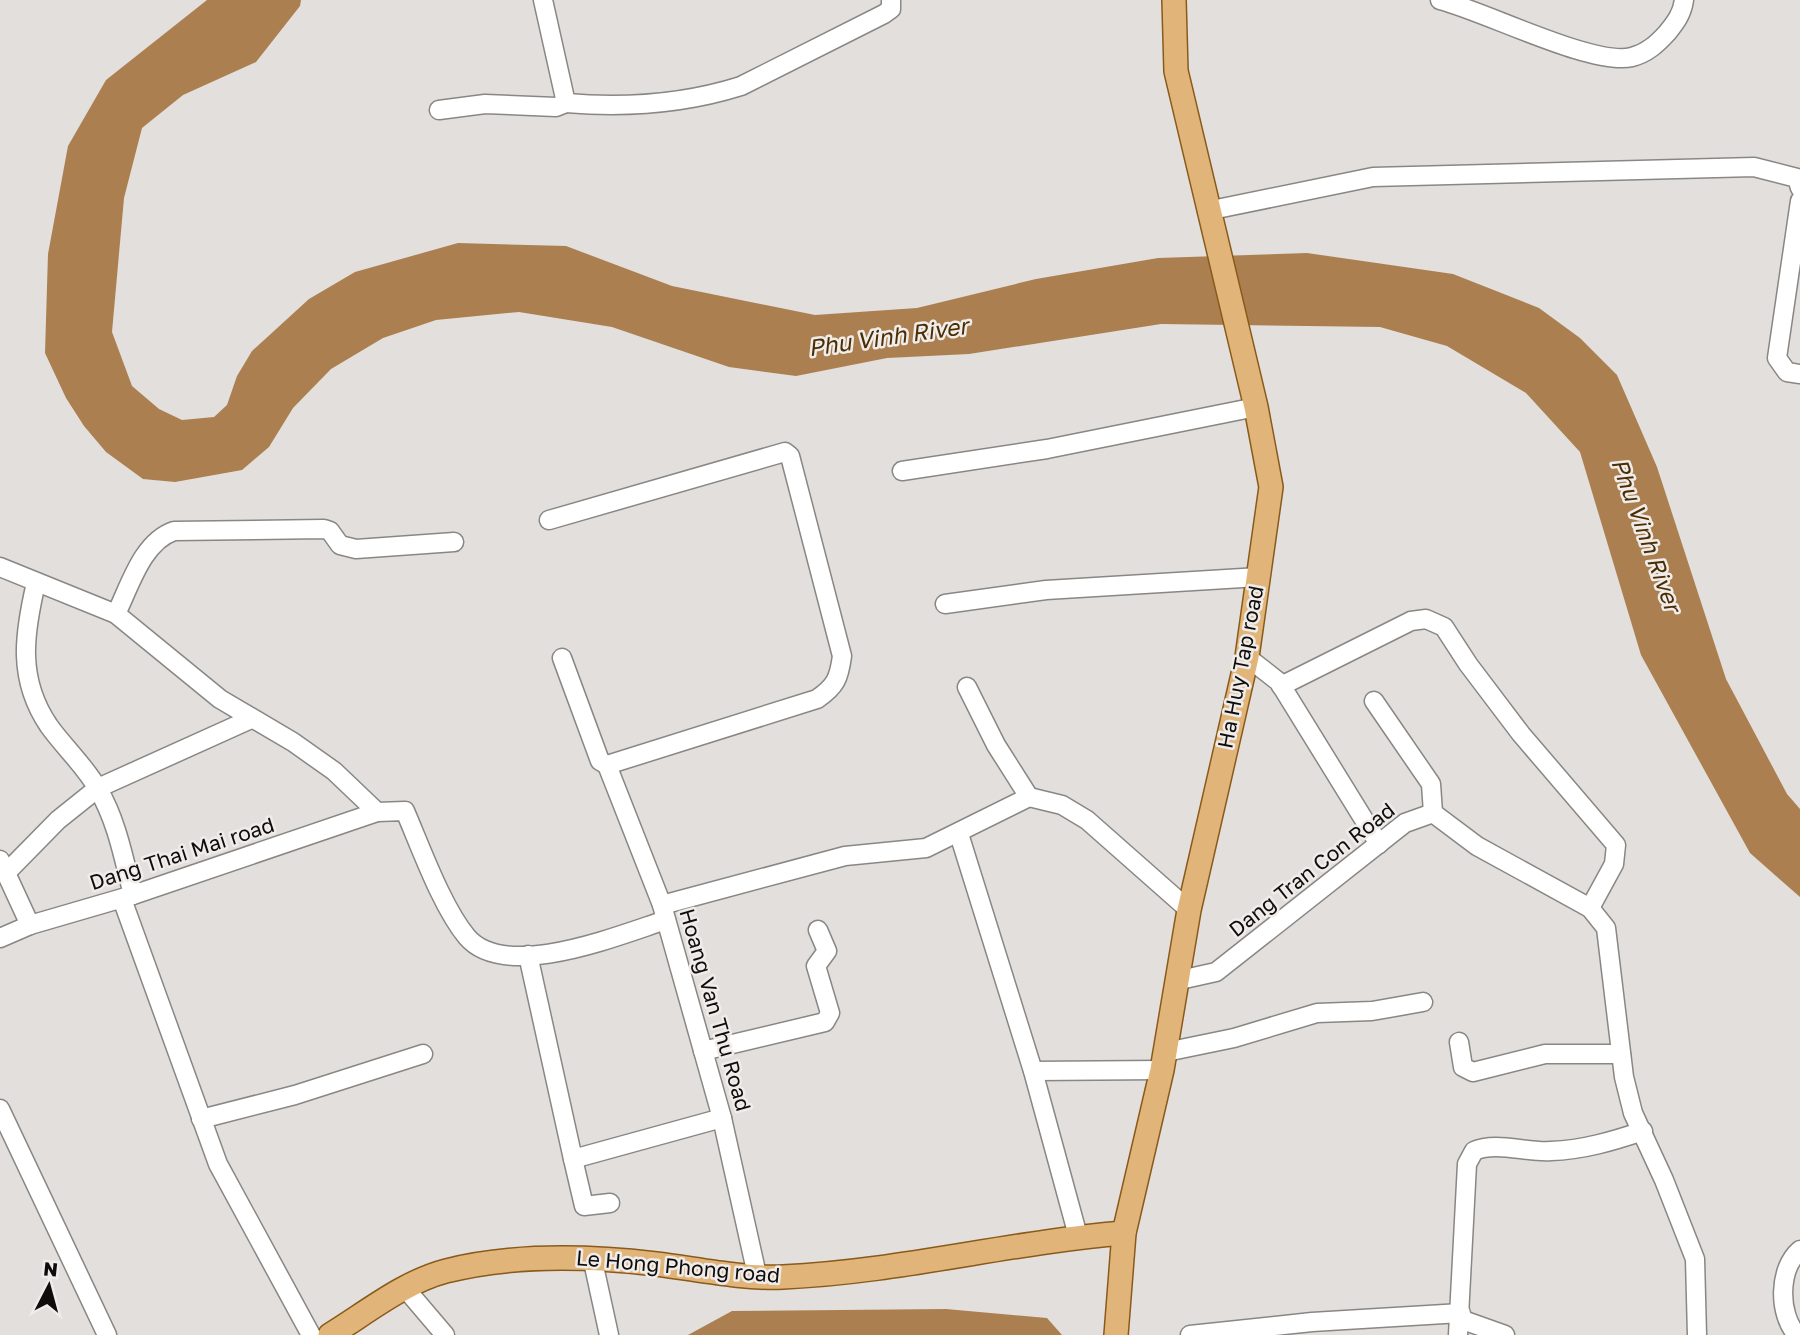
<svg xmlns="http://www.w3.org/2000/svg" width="1800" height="1335" font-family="'Golos Text',sans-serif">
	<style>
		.water { fill: #ab7f4f }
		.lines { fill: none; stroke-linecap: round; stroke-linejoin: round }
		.minor-casing { stroke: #898784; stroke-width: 21 }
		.major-casing { stroke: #8a5a1a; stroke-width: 26 }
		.minor { stroke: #fff; stroke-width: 18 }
		.major { stroke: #e1b57a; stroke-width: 23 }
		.labels { text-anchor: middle; stroke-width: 5; stroke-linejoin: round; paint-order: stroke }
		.street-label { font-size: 21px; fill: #0e0d0c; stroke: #efecea }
		.water-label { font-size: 23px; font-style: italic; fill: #4b2d03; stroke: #efecea }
	</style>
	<rect width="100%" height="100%" fill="#e2dfdc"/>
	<g class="water">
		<polygon points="207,0 301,0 300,6 256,62 183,95 142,128 124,198 112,332 132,386 159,409 182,420 214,417 227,405 237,376 252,351 309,299 355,272 458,243 566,246 672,286 815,315 917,308 1036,279 1158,258 1307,253 1453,274 1539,308 1580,338 1617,375 1657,467 1726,679 1787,794 1800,809 1800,897 1750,853 1641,655 1580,452 1526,393 1447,346 1380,327 1161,324 969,354 887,358 796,376 729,367 612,327 519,312 436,320 383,338 331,369 293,408 269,447 242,470 175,482 143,479 106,452 84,426 66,398 45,353 48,254 68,146 106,80"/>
		<polygon points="946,1309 1047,1318 1062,1335 688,1335 732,1311"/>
	</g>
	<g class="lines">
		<g class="minor-casing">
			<g id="minor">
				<path d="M1440,0C1484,11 1594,67 1632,57C1647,53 1657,44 1667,33C1676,22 1682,14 1684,0"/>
				<path d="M566,103C625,108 684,104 741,86L884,14L891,9V0"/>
				<polyline points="439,110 485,104 556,107 566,103 543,0"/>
				<polyline points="1800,201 1777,358 1787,372 1800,374"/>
				<polyline points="1207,211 1373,177 1754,167 1797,178 1800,188"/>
				<polyline points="902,471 1047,449 1256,407"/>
				<path d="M549,520L785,452L790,456L842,656C839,678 836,686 817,699L607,765L600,761L562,658"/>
				<polyline points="0,567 116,614 220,699 293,742 334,771 377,812"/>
				<path d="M36,583C24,634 17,679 49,726C64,747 85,766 98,789C117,821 124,860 133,895"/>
				<polyline points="945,604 1046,590 1259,577"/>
				<path d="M116,614C130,586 142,542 174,531L324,529L330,531L340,545L356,549L454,542"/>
				<polyline points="1247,657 1279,682 1379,844"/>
				<polyline points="1281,686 1411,621 1426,619 1444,627 1468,664 1521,734 1616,845 1614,864 1590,908"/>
				<polyline points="967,687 996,745 1029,797"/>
				<polyline points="1374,701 1431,784 1433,813"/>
				<polyline points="607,765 662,905 722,1118 757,1275"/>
				<polyline points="959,834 1033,1071 1078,1236"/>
				<polyline points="0,860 30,925"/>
				<polyline points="6,873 58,820 98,788 251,719"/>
				<polyline points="122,899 218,1164 311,1335"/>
				<polyline points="662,905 845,856 926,848 1029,797 1062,805 1087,820 1189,910"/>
				<path d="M0,938L30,925L133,895L377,812L405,811C421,848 442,907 467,937C505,982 619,935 666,920"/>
				<polyline points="528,955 573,1159 722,1118"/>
				<polyline points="1180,980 1216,972 1405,823 1433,813 1477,846 1590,908 1606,928 1624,1077 1633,1113 1664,1180 1695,1259 1697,1335"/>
				<polyline points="1459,1042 1463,1067 1473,1072 1545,1054 1621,1054"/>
				<polyline points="703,1051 825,1022 830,1013 816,966 827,951 818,930"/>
				<polyline points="1166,1052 1234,1038 1317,1013 1372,1011 1423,1002"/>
				<polyline points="1033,1071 1162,1070"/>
				<polyline points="0,1109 107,1335"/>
				<polyline points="201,1119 295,1095 423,1054"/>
				<polyline points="573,1159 584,1206 610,1203"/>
				<polyline points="592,1257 609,1335"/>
				<polyline points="405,1288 445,1335"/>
				<polyline points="1460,1319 1505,1335"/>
				<polyline points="1190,1335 1312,1322 1461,1313"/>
				<path d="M1458,1335L1467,1164L1474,1151C1496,1141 1527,1153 1551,1151C1583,1150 1613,1141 1643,1131"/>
				<path d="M1797,1335C1778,1314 1778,1269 1800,1250"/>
			</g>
		</g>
		<g class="major-casing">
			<g id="major">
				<path d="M330,1335C366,1313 404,1282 446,1271C513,1254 588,1256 656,1264C697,1269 742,1279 783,1277C898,1272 1011,1242 1124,1233"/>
				<polyline points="1116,1335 1124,1233 1162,1070 1189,910 1247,657 1271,487 1256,407 1176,71 1174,0"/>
			</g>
		</g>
		<use href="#minor" class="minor"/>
		<use href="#major" class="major"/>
	</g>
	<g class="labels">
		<g class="street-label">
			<text transform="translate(1241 667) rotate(-79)" y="7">Ha Huy Tap road</text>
			<text transform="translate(182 854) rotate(-18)" y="7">Dang Thai Mai road</text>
			<text transform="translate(1312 870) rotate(-38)" y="7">Dang Tran Con Road</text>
			<text transform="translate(715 1010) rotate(74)" y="7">Hoang Van Thu Road</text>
			<text transform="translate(678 1267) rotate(5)" y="7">Le Hong Phong road</text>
		</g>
		<g class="water-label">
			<text transform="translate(888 337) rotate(-8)" y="8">Phu Vinh River</text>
			<text transform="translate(1646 535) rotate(70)" y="8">Phu Vinh River</text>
		</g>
	</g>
	<g transform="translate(49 1286) rotate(6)" stroke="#efecea" stroke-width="5" paint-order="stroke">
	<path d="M0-5L12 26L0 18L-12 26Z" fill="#0e0d0c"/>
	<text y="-10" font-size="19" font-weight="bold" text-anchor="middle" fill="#0e0d0c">N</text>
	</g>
</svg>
